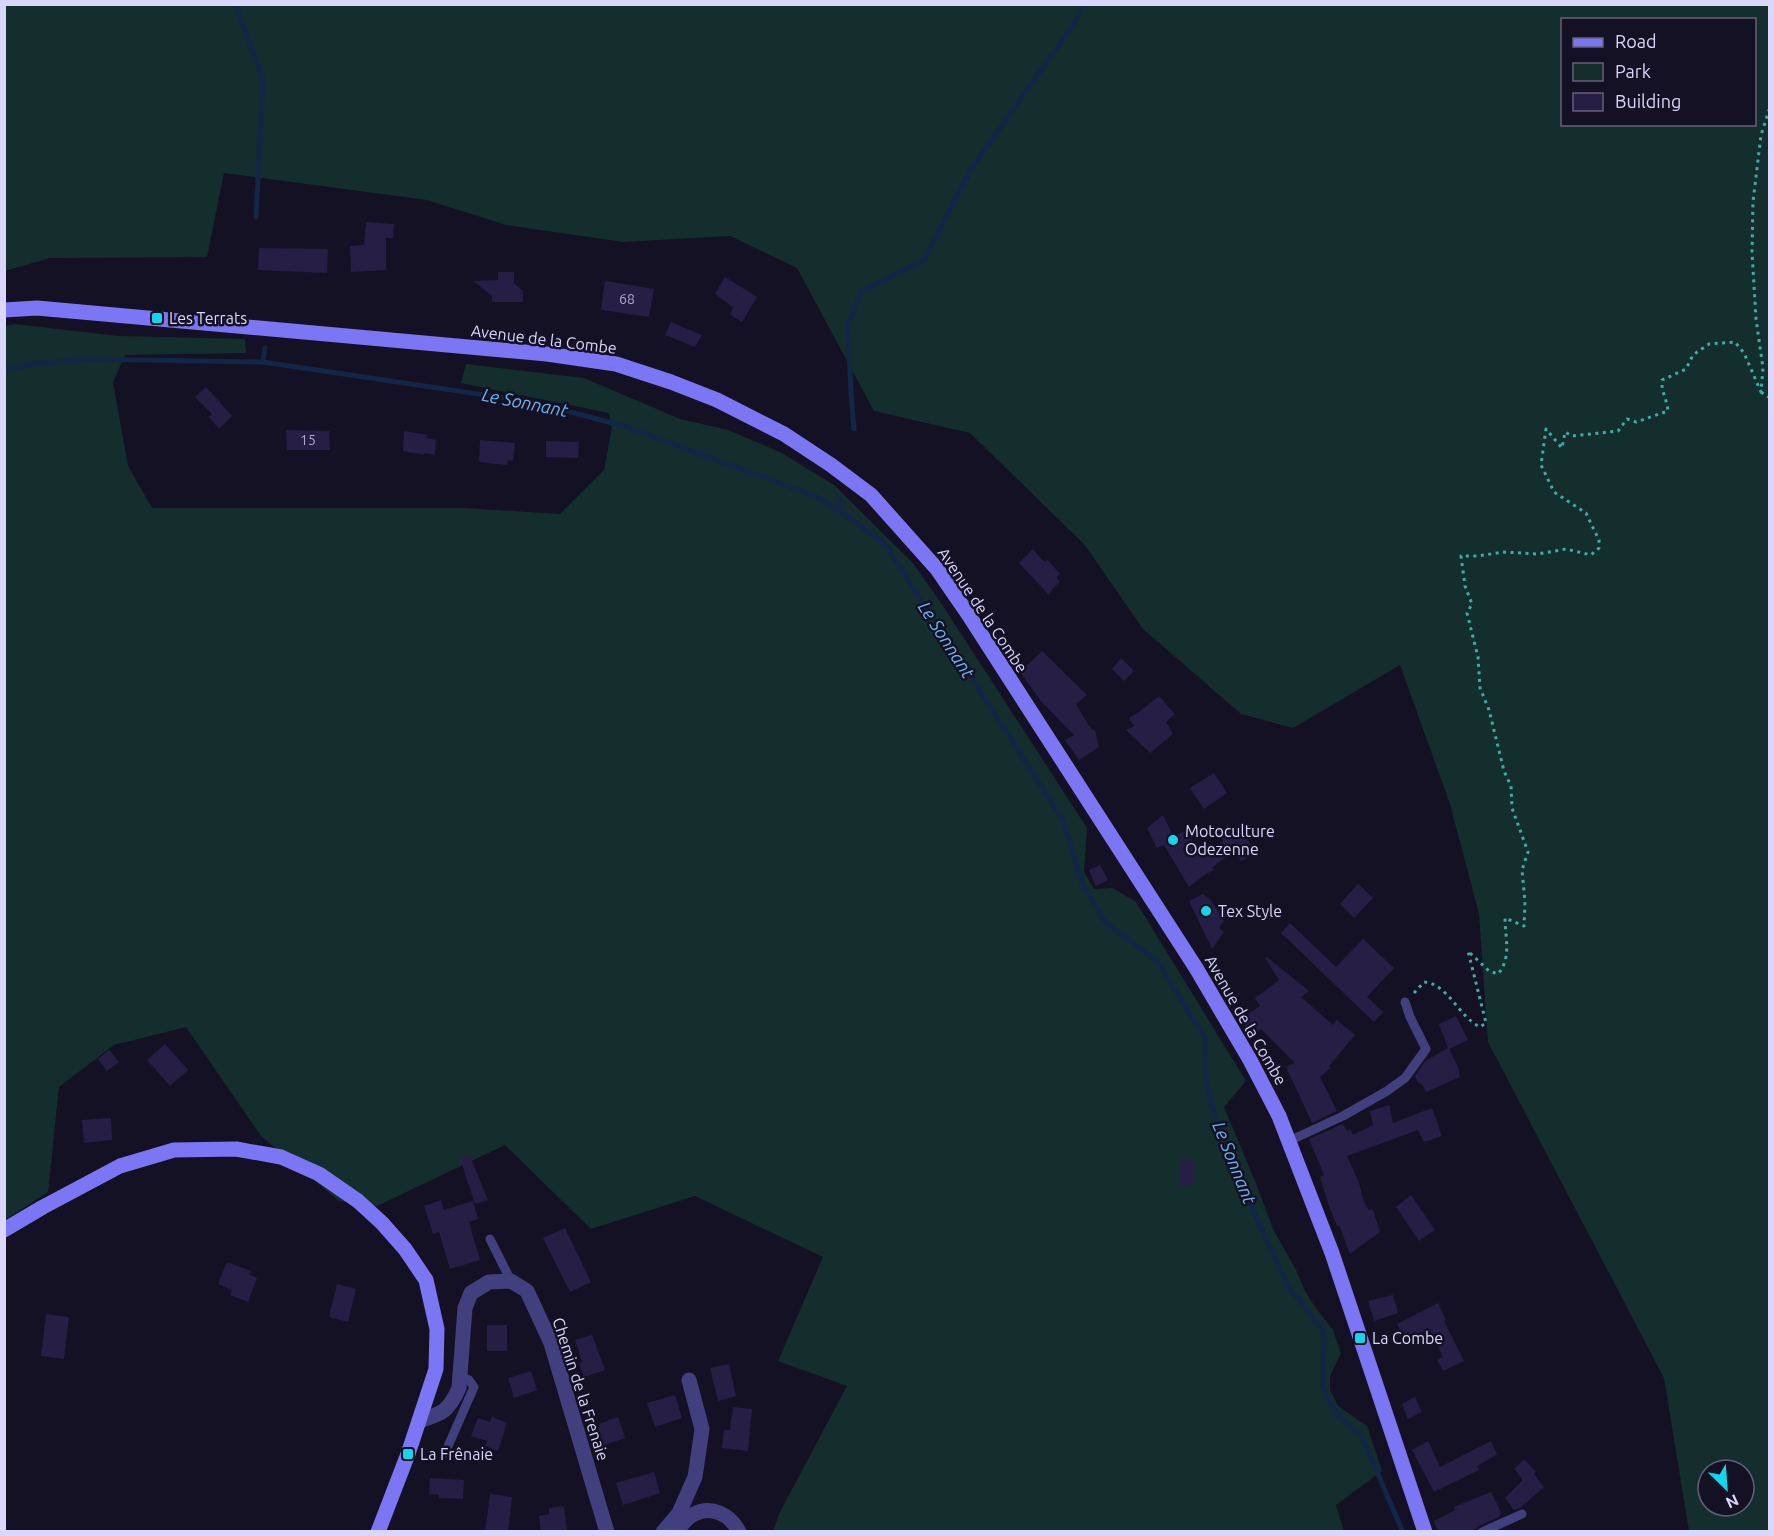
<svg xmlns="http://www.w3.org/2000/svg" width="1774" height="1536" font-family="Ubuntu,sans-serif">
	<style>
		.green { fill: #142e2d; fill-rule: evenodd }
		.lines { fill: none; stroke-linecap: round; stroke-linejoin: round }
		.stream { stroke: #122647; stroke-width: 5 }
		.building { fill: #261e44 }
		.path { stroke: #39aea7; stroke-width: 3; stroke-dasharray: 3 4.5; stroke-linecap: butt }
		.lane { stroke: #423f7f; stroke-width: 9 }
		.street { stroke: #423f7f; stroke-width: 15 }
		.secondary { stroke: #7a76f4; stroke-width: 15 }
		.poi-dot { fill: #13d6ec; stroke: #141124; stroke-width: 2 }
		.labels { text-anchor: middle; stroke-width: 5; stroke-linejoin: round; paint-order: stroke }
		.number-label { font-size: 14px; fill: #aea9ce }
		.poi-label { font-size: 16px; fill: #dbd7fc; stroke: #141124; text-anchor: start }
		.street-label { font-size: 16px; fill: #dbd7fc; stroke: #141124 }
		.water-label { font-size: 18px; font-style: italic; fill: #6db5f3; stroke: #141124 }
	</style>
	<rect width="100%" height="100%" fill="#141124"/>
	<g class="green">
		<path d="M5,4L1769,5V1531H1689L1664,1378L1488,1042L1479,914L1450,804L1400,665L1293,728L1241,714L1143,629L1084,544L970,433L874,411L797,268L730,236L623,242L506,225L427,200L224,173L207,257L50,258L5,271ZM1562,20H1754V124H1562ZM1708,1470H1744V1506H1708Z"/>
		<polygon points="14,324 119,336 245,339 246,353 125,355 113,382 128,466 152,508 463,508 560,514 604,470 612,427 609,413 461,383 466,364 584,378 680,419 728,430 782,453 834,485 913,563 943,606 1087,828 1084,872 1094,889 1113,888 1136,902 1246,1081 1224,1107 1255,1181 1273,1229 1296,1270 1305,1291 1313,1304 1333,1330 1341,1353 1330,1376 1330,1390 1338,1406 1367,1426 1382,1471 1336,1505 1344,1531 773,1531 780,1512 847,1386 778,1361 823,1257 695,1196 591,1229 505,1145 377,1206 339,1201 261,1136 186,1027 114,1045 59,1087 48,1192 5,1220 5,326"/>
	</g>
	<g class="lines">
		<g class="stream">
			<polyline points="235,4 263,79 256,217"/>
			<polyline points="263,362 265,348"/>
			<polyline points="4,370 32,364 89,359 263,362 532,402 624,426 815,496 840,511 885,544 1063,820 1082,884 1105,922 1157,961 1205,1038 1206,1082 1221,1140 1288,1286 1324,1332 1323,1388 1336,1414 1361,1435 1403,1532"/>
			<polyline points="854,429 851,394 848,324 862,291 925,259 971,169 1074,24 1083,4"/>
			<polyline points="839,499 840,511"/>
		</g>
	</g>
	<g class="building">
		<polygon points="366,222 394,224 393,238 386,238 386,270 351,272 350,246 364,245"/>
		<polygon points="259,248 328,249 327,273 258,270"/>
		<polygon points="498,272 514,272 514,283 523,291 523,302 492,302 492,296 473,281 498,280"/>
		<polygon points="725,277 757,297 742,322 730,315 733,307 715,294"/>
		<polygon points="605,281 654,289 649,317 601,310"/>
		<polygon points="671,322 702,335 695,347 665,335"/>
		<polygon points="206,387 232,416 219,429 209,417 212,414 195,397"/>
		<polygon points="286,430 329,431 330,450 287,450"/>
		<polygon points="404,431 428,435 426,438 436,440 435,455 425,453 424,455 403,451"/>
		<polygon points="480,440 515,443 513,461 508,460 507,465 479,462"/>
		<polygon points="546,441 579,442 578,458 546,457"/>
		<polygon points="1033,549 1044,562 1048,560 1060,574 1056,577 1060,582 1054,587 1049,595 1019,563"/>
		<polygon points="1042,651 1087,695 1076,704 1089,726 1090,726 1092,730 1095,730 1099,747 1079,760 1065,740 1074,735 1040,700 1020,672"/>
		<polygon points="1121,658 1134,671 1124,681 1112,669"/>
		<polygon points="1159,696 1175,714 1166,722 1173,734 1150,753 1126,730 1134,726 1129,718 1140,711"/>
		<polygon points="1214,773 1227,793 1204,809 1190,788"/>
		<polygon points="1163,815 1173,836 1185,831 1204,856 1223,841 1220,835 1240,824 1255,854 1241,861 1234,850 1212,868 1214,870 1206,874 1189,887 1164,845 1157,848 1147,828"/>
		<polygon points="1100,865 1108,880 1096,886 1089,870"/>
		<polygon points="1358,884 1373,898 1354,918 1340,904"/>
		<polygon points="1203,894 1210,899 1224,921 1219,928 1224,932 1212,949 1189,901"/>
		<polygon points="1290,923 1336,967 1363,939 1394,968 1367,997 1383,1012 1374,1022 1281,933"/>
		<polygon points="1267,957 1309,991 1301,997 1333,1025 1337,1020 1355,1035 1329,1066 1331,1068 1320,1077 1337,1111 1312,1123 1286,1067 1295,1063 1261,1029 1251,1037 1241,1019 1260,1006 1255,998 1279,980 1265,958"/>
		<polygon points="1456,1016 1468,1040 1449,1049 1458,1067 1460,1077 1426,1092 1421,1083 1419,1084 1415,1076 1425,1061 1448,1048 1439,1024"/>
		<polygon points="165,1044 188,1070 170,1086 147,1060"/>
		<polygon points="109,1050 119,1062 107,1071 98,1059"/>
		<polygon points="1389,1105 1393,1123 1432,1108 1442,1136 1424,1142 1418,1130 1347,1156 1359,1183 1364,1202 1369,1210 1373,1210 1380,1232 1350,1254 1339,1225 1337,1226 1328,1203 1320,1177 1324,1175 1309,1139 1343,1124 1347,1131 1350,1129 1353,1135 1373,1125 1370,1111"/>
		<polygon points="111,1118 112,1140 84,1143 82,1120"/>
		<polygon points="469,1154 488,1200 475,1204 460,1158"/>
		<polygon points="1193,1160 1193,1184 1180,1186 1180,1161"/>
		<polygon points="1411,1195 1435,1230 1419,1241 1396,1207"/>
		<polygon points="441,1200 444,1210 473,1201 478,1219 469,1222 480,1260 450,1269 439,1232 433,1234 424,1206"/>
		<polygon points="565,1228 591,1282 570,1292 543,1238"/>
		<polygon points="227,1262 251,1271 250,1275 257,1278 248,1302 230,1295 232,1290 218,1284"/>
		<polygon points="337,1284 356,1289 348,1322 329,1317"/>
		<polygon points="1393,1295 1398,1313 1374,1321 1368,1301"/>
		<polygon points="1438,1303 1446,1320 1444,1321 1464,1361 1443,1371 1437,1360 1443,1357 1429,1329 1406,1340 1397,1324"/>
		<polygon points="46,1314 69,1317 64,1359 41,1356"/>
		<rect x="487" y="1325" width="20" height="26"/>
		<polygon points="592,1335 605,1370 584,1377 579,1363 582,1362 575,1340"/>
		<polygon points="729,1364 736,1396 718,1401 710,1368"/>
		<polygon points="531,1371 537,1390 514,1398 508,1378"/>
		<polygon points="675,1395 682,1418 655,1427 647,1403"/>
		<polygon points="1415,1397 1422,1412 1408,1419 1402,1404"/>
		<polygon points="733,1407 752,1409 748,1451 722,1448 724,1430 730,1430"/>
		<polygon points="492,1417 507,1423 498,1451 485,1446 487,1441 471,1436 478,1418 490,1422"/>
		<polygon points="618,1417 625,1438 593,1449 587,1432 600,1427 599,1424"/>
		<polygon points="1428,1441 1440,1467 1491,1441 1497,1454 1477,1466 1479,1470 1434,1492 1412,1450"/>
		<polygon points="1524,1459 1536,1472 1534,1474 1544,1487 1520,1508 1514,1510 1505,1498 1523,1480 1514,1469"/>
		<polygon points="654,1472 660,1493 623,1505 616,1483"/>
		<polygon points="430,1478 464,1480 463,1499 439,1498 439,1495 429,1494"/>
		<polygon points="1491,1492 1501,1512 1499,1517 1479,1526 1472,1532 1438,1532 1434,1521 1455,1510 1454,1507"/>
		<polygon points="490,1494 512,1497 508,1532 485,1532"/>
		<polygon points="564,1506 567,1532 541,1532 539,1516 549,1514 549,1508"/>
	</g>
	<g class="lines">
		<g class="path">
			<polyline points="1761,392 1770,398"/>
			<path d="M1414,993L1424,982C1447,983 1459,1017 1480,1027L1486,1023L1468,951L1489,971L1498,974C1512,957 1505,938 1505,918L1524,926L1525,902L1522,870L1528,852L1512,808L1511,786L1504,771L1489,710L1480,688L1478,657L1467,613L1472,604L1465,586L1461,556H1478L1503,552L1538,554L1566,549L1591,555L1599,548V540L1586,513L1554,492L1541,465L1546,429L1562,448L1565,432L1572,436L1618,431L1627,419L1636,422L1668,411C1667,399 1661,392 1662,380L1686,369L1693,355L1709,344L1735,342L1744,353L1761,392L1763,368L1756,319L1752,252L1753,202L1761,135L1770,107"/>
		</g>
		<g class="lane">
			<polyline points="1289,1141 1343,1116 1387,1091 1405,1078 1426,1049 1410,1017 1405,1002"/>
			<polyline points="490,1239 511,1281"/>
			<polyline points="445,1453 474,1387 469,1380 461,1376"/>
			<polyline points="1482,1532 1522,1514"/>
		</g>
		<g class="street">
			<path d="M419,1421C443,1413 448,1412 459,1388L465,1308L471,1293L489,1282L511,1281L527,1291L551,1343L607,1532"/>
			<polyline points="663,1532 679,1513 695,1477 702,1429 689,1380"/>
			<path d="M676,1532C681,1526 687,1517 694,1514C712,1505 731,1515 739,1532"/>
		</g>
		<g class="secondary">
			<polyline points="4,310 37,308 547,354 616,364 671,382 717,400 784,434 831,465 871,495 937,569 968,614 1196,968 1250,1060 1279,1116 1332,1253 1425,1532"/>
			<polyline points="4,1230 43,1207 120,1166 174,1150 236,1149 281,1157 319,1174 358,1201 382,1223 405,1249 426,1280 437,1329 436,1369 408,1454 378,1532"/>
		</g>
	</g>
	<g class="poi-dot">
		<rect x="151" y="312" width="12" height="12" rx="3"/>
		<circle cx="1173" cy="840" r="6"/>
		<circle cx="1206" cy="911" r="6"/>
		<rect x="1354" y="1332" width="12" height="12" rx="3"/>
		<rect x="402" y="1448" width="12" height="12" rx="3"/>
	</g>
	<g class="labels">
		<g class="number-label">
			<text x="627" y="304">68</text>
			<text x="308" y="445">15</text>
		</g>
		<g class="poi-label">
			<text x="169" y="324">Les Terrats</text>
			<text x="1185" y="837">Motoculture<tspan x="1185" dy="18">Odezenne</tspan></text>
			<text x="1218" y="917">Tex Style</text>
			<text x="1372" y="1344">La Combe</text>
			<text x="420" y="1460">La Frênaie</text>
		</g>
		<g class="street-label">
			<text transform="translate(544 339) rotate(7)" y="6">Avenue de la Combe</text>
			<text transform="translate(983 610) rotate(56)" y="6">Avenue de la Combe</text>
			<text transform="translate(1246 1020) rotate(60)" y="6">Avenue de la Combe</text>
			<text transform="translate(581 1389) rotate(72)" y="6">Chemin de la Frenaie</text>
		</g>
		<g class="water-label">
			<text transform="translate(525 403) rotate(11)" y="6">Le Sonnant</text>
			<text transform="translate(946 640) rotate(57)" y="6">Le Sonnant</text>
			<text transform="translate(1234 1163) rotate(68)" y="6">Le Sonnant</text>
		</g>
	</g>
	<rect width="1774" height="1536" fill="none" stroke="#dbd7fc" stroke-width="12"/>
	<rect x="1561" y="18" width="195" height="108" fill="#141124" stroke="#64607a" stroke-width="1.5"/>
	<rect x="1573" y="38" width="30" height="9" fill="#7a76f4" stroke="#64607a" stroke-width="1.5"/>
	<text x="1615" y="48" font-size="18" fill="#dbd7fc">Road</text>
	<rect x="1573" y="63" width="30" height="18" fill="#142e2d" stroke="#64607a" stroke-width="1.5"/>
	<text x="1615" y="78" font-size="18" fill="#dbd7fc">Park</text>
	<rect x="1573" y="93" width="30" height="18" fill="#261e44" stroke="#64607a" stroke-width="1.5"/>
	<text x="1615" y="108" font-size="18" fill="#dbd7fc">Building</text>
	<g transform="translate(1726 1488) rotate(155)"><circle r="28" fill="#141124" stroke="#64607a" stroke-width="1.5"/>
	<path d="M0-4.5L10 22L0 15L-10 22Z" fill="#13d6ec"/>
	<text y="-9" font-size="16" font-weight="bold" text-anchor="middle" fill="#dbd7fc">N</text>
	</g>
</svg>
